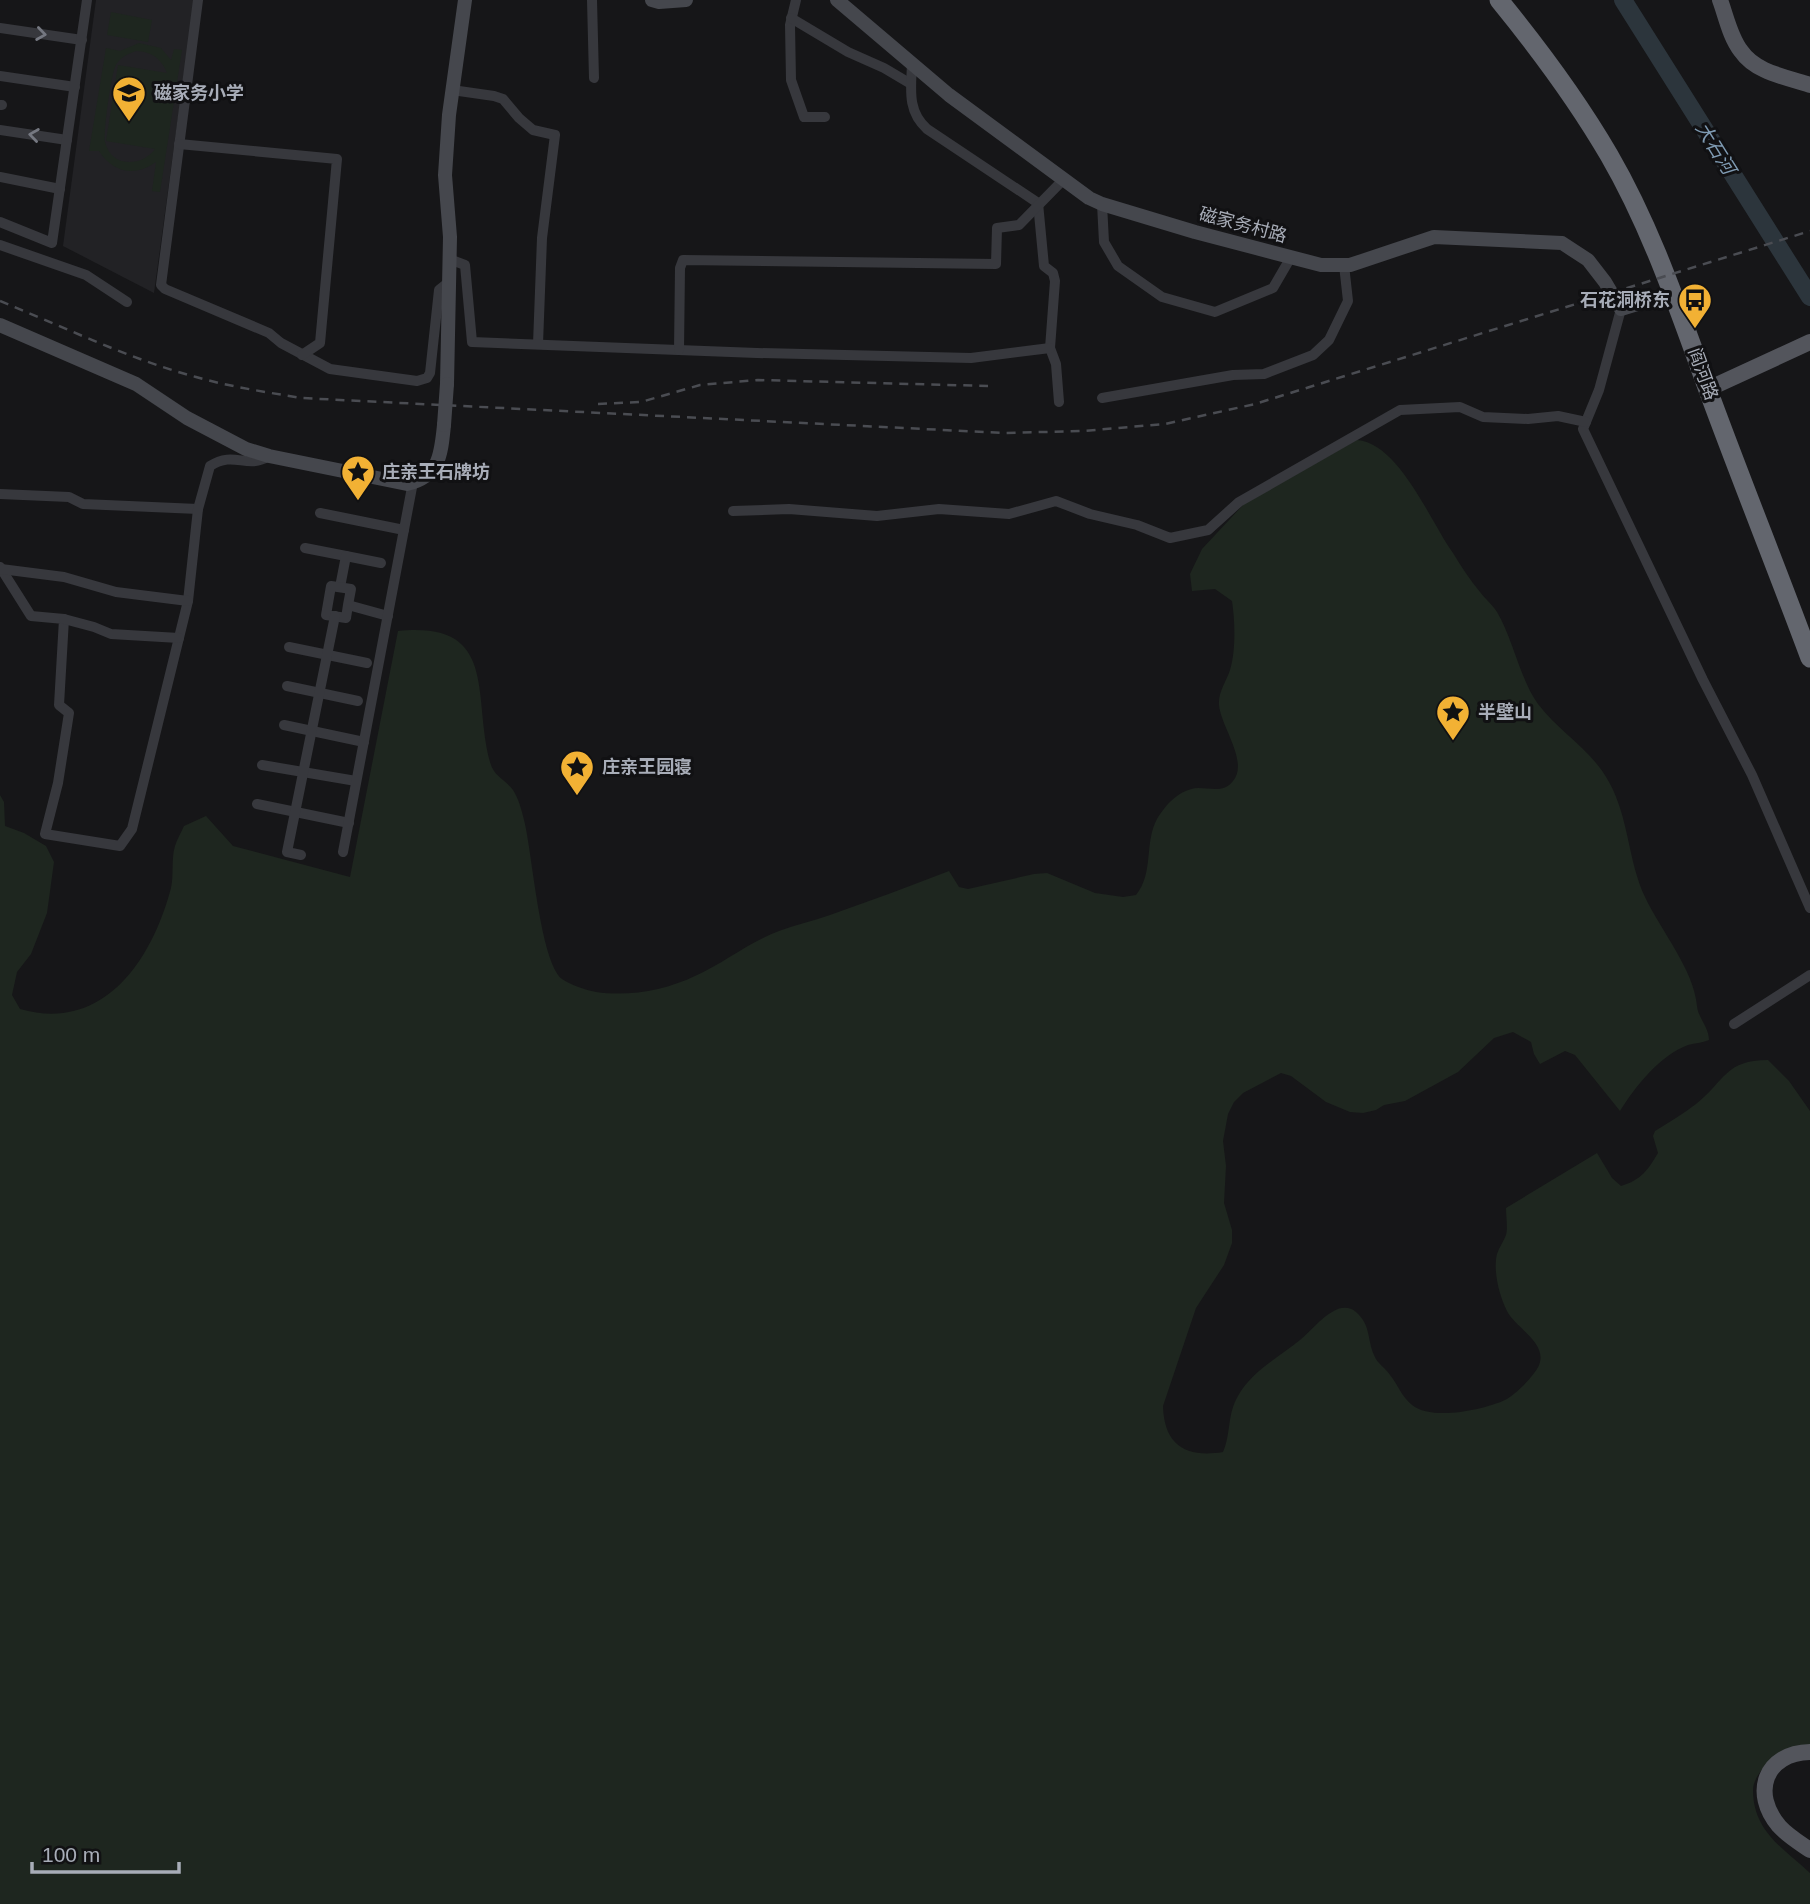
<svg xmlns="http://www.w3.org/2000/svg" width="1810" height="1904" font-family="Arial,'Noto Sans SC',sans-serif">
	<style>
		.built { fill: #222225 }
		.green { fill: #1e261f; fill-rule: evenodd }
		.lines { fill: none; stroke-linecap: round; stroke-linejoin: round }
		.river { stroke: #2c353c; stroke-width: 18 }
		.street { stroke: #37383d; stroke-width: 10 }
		.secondary { stroke: #45474d; stroke-width: 14 }
		.primary { stroke: #53555c; stroke-width: 16 }
		.highway { stroke: #63666e; stroke-width: 19 }
		.rail { stroke: #4a4c52; stroke-width: 2.5; stroke-dasharray: 9 7; stroke-linecap: butt }
		.secondary-bridge { stroke: #45474d; stroke-width: 14 }
		.oneway { stroke: #757881 }
		.labels { text-anchor: middle; stroke-width: 6; stroke-linejoin: round; paint-order: stroke }
		.poi-label { font-size: 18px; font-weight: bold; fill: #a8adb8; stroke: #111113; text-anchor: start }
		.street-label { font-size: 18px; fill: #a8adb8; stroke: #111113 }
		.water-label { font-size: 19px; font-style: italic; fill: #7f9bb3; stroke: #111113 }
	</style>
	<rect width="100%" height="100%" fill="#161618"/>
	<polygon class="built" points="96,0 194,0 154,293 63,246"/>
	<g class="green">
		<polygon points="111,12 152,20 148,42 107,35"/>
		<path d="M139,43L161,48L171,60L174,49L182,50L160,192L152,191L156,162C135,177 113,173 99,151H89L106,48L120,51ZM136,51C152,52 161,58 167,73L118,65L106,141L155,149C142,167 111,168 105,142C103,133 111,76 115,67C119,58 127,54 136,51Z"/>
		<path d="M1357,440C1399,443 1430,521 1453,553C1461,566 1470,580 1480,592C1485,599 1493,605 1497,612C1513,639 1520,679 1538,704C1559,732 1592,750 1609,782C1629,818 1628,861 1645,897C1661,931 1694,970 1697,1006C1698,1018 1709,1027 1709,1040C1702,1043 1695,1043 1688,1045C1660,1055 1635,1087 1620,1111L1575,1055L1565,1051L1540,1064L1534,1054L1531,1042L1513,1032L1494,1038L1458,1072L1405,1101L1384,1105L1376,1110L1363,1113L1350,1112L1326,1102L1291,1076L1281,1073L1243,1093L1234,1102L1228,1114L1223,1141L1226,1166L1224,1203L1232,1230V1243L1224,1265L1196,1308L1163,1406C1164,1446 1187,1458 1223,1452C1231,1435 1227,1414 1238,1396C1252,1371 1278,1358 1300,1340C1311,1331 1320,1319 1332,1312C1340,1307 1349,1306 1356,1312C1371,1325 1367,1339 1374,1355C1378,1365 1385,1367 1390,1375C1398,1385 1402,1397 1412,1405C1432,1421 1483,1410 1505,1400C1514,1396 1538,1373 1540,1362C1545,1342 1515,1327 1507,1311C1499,1295 1493,1271 1497,1254C1499,1247 1504,1241 1506,1235C1508,1228 1506,1216 1506,1208L1597,1153L1612,1178L1621,1186C1641,1180 1648,1170 1658,1153L1653,1136L1655,1131C1669,1122 1683,1114 1696,1104C1725,1081 1725,1060 1768,1060L1789,1081L1810,1111V1747C1799,1751 1784,1753 1774,1759C1764,1765 1753,1779 1753,1790C1753,1831 1783,1848 1810,1873V1904H0V795L4,802L5,826L24,833L46,846L54,862L47,913L31,954L17,972L12,995L20,1009C104,1033 152,960 171,888C174,875 171,859 175,846C177,839 181,833 184,826L206,816L233,846L350,877L398,631C499,621 472,695 490,762C494,777 505,779 513,790C518,797 522,811 524,820C532,850 540,962 562,979C571,985 585,990 596,992C629,997 666,990 695,976C724,963 749,942 779,931C795,925 813,921 830,915C870,901 910,886 949,871L959,887L968,889L1034,874L1047,873L1095,893L1123,897L1136,895C1154,873 1144,843 1157,819C1166,804 1180,789 1198,788C1211,788 1224,793 1233,781C1249,762 1221,727 1219,705C1218,692 1226,682 1230,670C1236,650 1235,621 1232,601L1215,589L1192,591L1190,574L1202,549L1244,504Z"/>
	</g>
	<g class="lines">
		<polyline class="river" points="1623,0 1810,297"/>
		<g class="street">
			<polyline points="198,0 161,285 165,289 269,333 281,343 330,369 417,381 427,378 430,373 439,290 449,282"/>
			<polyline points="592,0 594,78"/>
			<polyline points="796,0 790,25 791,80 804,117 825,117"/>
			<polyline points="791,18 848,52 884,68 911,84"/>
			<polyline points="0,28 82,40"/>
			<path d="M912,64C911,89 907,111 927,129L1038,203L1044,266L1053,273L1055,281L1050,348L1056,364L1059,402"/>
			<polyline points="0,76 75,87"/>
			<polyline points="452,90 494,96 503,99 519,118 533,130 555,135 542,238 538,344"/>
			<polyline points="0,105 2,105"/>
			<polyline points="0,130 67,140"/>
			<polyline points="179,144 337,159 320,343 302,355"/>
			<polyline points="0,177 60,189"/>
			<polyline points="1102,204 1104,242 1118,266 1162,297 1215,312 1273,288 1291,257"/>
			<polyline points="0,222 52,243 87,0"/>
			<polyline points="0,245 86,275 127,302"/>
			<polyline points="449,259 465,265 472,342 757,353 971,358 1050,348"/>
			<polyline points="1621,309 1599,390 1583,429 1703,680 1752,775 1810,908"/>
			<polyline points="679,350 680,268 683,260 996,264 997,228 1019,225 1064,179"/>
			<polyline points="1102,398 1233,375 1264,374 1313,355 1329,340 1348,301 1344,265"/>
			<polyline points="0,494 69,497 83,504 198,509"/>
			<polyline points="733,511 789,509 877,516 939,509 1009,514 1056,501 1090,514 1137,525 1170,538 1208,530 1239,502 1400,410 1460,407 1483,417 1528,419 1558,416 1586,422"/>
			<polyline points="320,513 404,530"/>
			<polyline points="305,548 346,556"/>
			<path d="M0,567L31,616L64,619L59,705L69,713L58,783L45,834L120,846L132,829L188,601L198,509L210,466C235,450 246,470 269,456"/>
			<polyline points="1,569 64,577 116,592 188,601"/>
			<polyline points="340,587 346,556 381,563"/>
			<polyline points="348,605 351,589 331,586 326,615 346,618 348,605 388,616"/>
			<polyline points="64,619 94,627 111,634 179,638"/>
			<polyline points="289,647 367,663"/>
			<polyline points="287,686 358,701"/>
			<polyline points="284,725 364,742"/>
			<polyline points="262,765 356,781"/>
			<polyline points="257,804 349,823"/>
			<polyline points="343,852 413,482"/>
			<polyline points="301,855 287,852 335,616"/>
			<polyline points="1734,1024 1810,975"/>
		</g>
		<g class="secondary">
			<polyline points="652,0 659,2 686,0"/>
			<polyline points="837,0 949,95 1089,198 1102,204 1195,232 1321,265 1350,265 1434,237 1562,243 1588,260 1605,282 1621,309 1673,293"/>
			<path d="M0,325L136,384L187,418L246,449L269,456L407,484C440,476 441,454 444,425"/>
			<polyline points="447,384 450,237 445,175 449,115 465,0"/>
		</g>
		<g class="primary">
			<path d="M1720,0C1726,16 1730,37 1741,51C1756,73 1787,77 1810,85"/>
			<polyline points="1708,389 1810,342"/>
			<path d="M1810,1752C1765,1753 1751,1793 1779,1826C1788,1836 1800,1843 1810,1850"/>
		</g>
		<path class="highway" d="M1499,0C1539,49 1577,100 1609,155C1652,229 1679,311 1708,390C1741,480 1777,569 1810,658"/>
		<g class="rail">
			<path d="M0,301C64,327 129,359 196,377C231,387 266,392 301,398L1004,433L1083,431L1165,424L1255,404L1810,231"/>
			<polyline points="598,404 641,402 700,385 758,380 988,386"/>
		</g>
		<polyline class="secondary-bridge" points="444,425 447,384"/>
	</g>
	<defs><path id="oneway-chevron" d="M-2-3.5L2.5 0L-2 3.5" fill="none" stroke-width="1.6" stroke-linecap="round" stroke-linejoin="round" transform="scale(1.75)"/></defs>
	<g class="oneway">
		<use href="#oneway-chevron" transform="translate(41 34) rotate(8)"/>
		<use href="#oneway-chevron" transform="translate(34 135) rotate(-172)"/>
	</g>
	<defs>
		<g id="school-pin" transform="scale(1.75)"><path d="M0 17L-7.5 6A9.5 9.5 0 1 1 7.5 6Z" fill="#f2b134" stroke="#111113"/><path d="M0-5L7-2L0 1L-7-2ZM-4 1L0 2.5L4 1V4Q0 6-4 4Z" fill="#111"/></g>
		<g id="bus-pin" transform="scale(1.75)"><path d="M0 17L-7.5 6A9.5 9.5 0 1 1 7.5 6Z" fill="#f2b134" stroke="#111113"/><path d="M-5-6H5V4H4V6H2V4H-2V6H-4V4H-5ZM-3.5-4V0h7V-4ZM-3.5 1.2v1.5H-2V1.2ZM2 1.2v1.5H3.5V1.2Z" fill="#111"/></g>
		<g id="sight-pin" transform="scale(1.75)"><path d="M0 17L-7.5 6A9.5 9.5 0 1 1 7.5 6Z" fill="#f2b134" stroke="#111113"/><path d="M0-6L1.8-2.2L6-1.7L2.9 1.2L3.7 5.4L0 3.3L-3.7 5.4L-2.9 1.2L-6-1.7L-1.8-2.2Z" fill="#111"/></g>
	</defs>
	<g fill-rule="evenodd">
		<use href="#school-pin" x="129" y="93"/>
		<use href="#bus-pin" x="1695" y="300"/>
		<use href="#sight-pin" x="358" y="472"/>
		<use href="#sight-pin" x="1453" y="712"/>
		<use href="#sight-pin" x="577" y="767"/>
	</g>
	<g class="labels">
		<g class="poi-label">
			<text x="154" y="99">磁家务小学</text>
			<text x="1670" y="306" text-anchor="end">石花洞桥东</text>
			<text x="382" y="478">庄亲王石牌坊</text>
			<text x="1478" y="718">半壁山</text>
			<text x="602" y="773">庄亲王园寝</text>
		</g>
		<g class="street-label">
			<text transform="translate(1243 225) rotate(15)" y="6">磁家务村路</text>
			<text transform="translate(1703 374) rotate(70)" y="6">阎河路</text>
		</g>
		<g class="water-label">
			<text transform="translate(1716 148) rotate(58)" y="7">大石河</text>
		</g>
	</g>
	<path d="M32 1862v10h147v-10" fill="none" stroke="#a8adb8" stroke-width="3.5"/>
	<text x="42" y="1862" font-size="21" fill="#a8adb8" stroke="#111113" stroke-width="5" paint-order="stroke">100 m</text>
</svg>
